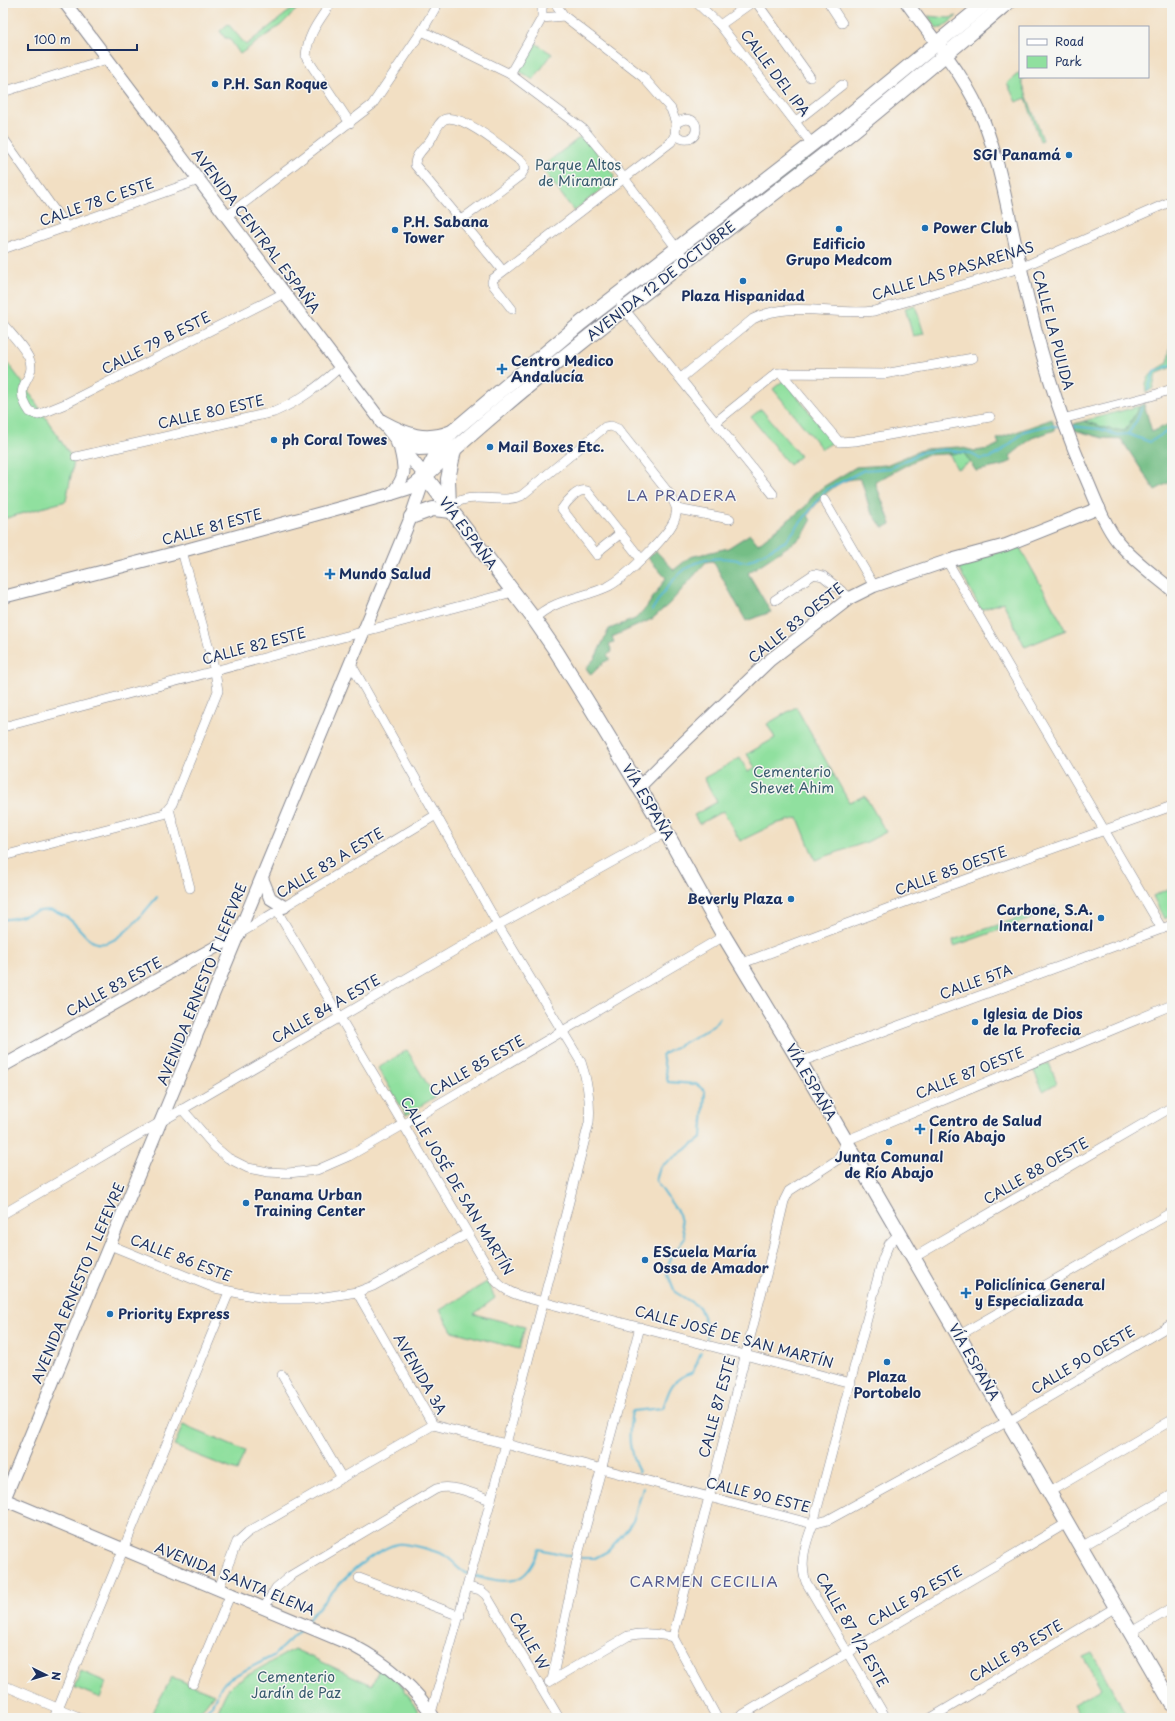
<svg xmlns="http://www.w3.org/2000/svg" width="1175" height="1721" font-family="'Playpen Sans',sans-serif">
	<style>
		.green { fill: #90e09f; stroke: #56887e }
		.forest { fill: #74be86; stroke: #487672 }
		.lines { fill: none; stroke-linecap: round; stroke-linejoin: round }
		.stream { stroke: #57b8d6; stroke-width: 2 }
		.street-casing { stroke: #868790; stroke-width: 10 }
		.secondary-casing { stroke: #868790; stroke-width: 14 }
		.primary-casing { stroke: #868790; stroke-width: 16 }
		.street { stroke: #fff; stroke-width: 9 }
		.secondary { stroke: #fff; stroke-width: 12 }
		.primary { stroke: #fff; stroke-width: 14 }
		.poi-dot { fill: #1f6fb2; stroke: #f6f6f2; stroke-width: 1.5 }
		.labels { text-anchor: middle; stroke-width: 3; stroke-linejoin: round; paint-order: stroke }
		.street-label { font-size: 14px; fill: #1b2f5e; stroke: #f6f6f2 }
		.poi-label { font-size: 14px; font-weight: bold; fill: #1b2f5e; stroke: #f6f6f2; text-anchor: start }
		.park-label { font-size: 14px; fill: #385b6e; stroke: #f6f6f2 }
		.neighbourhood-label { font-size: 15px; letter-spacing: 1px; fill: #555a8f; stroke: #f6f6f2 }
	</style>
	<rect width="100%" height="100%" fill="#f6f6f2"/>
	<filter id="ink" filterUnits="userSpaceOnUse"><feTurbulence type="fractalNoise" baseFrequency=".025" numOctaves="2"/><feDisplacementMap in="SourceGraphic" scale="8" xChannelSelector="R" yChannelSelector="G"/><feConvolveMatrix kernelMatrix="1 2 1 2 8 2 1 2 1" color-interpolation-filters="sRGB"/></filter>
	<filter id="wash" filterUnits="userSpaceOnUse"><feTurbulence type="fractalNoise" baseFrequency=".012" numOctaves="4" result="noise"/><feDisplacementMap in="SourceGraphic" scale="16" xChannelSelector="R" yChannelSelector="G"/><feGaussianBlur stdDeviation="0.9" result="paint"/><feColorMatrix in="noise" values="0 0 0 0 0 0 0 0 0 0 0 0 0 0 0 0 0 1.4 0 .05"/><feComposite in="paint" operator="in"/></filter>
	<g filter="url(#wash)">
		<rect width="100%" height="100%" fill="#f2dfc3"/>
		<g class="green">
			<polygon points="295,3 303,3 281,25 240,54 229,38 225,38 220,31 228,24 246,45 296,6"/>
			<polygon points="928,16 949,18 957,16 942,28 937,28"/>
			<polygon points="534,42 552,54 533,80 518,70 524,62 522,61"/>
			<polygon points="1020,72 1020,77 1027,77 1021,80 1043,140 1040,141 1026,98 1016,102 1007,83"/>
			<polygon points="583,135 614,175 613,180 574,211 541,167"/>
			<polygon points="808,154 811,158 737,216 730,215"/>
			<polygon points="915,305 924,334 913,336 905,308"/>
			<path d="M1172,331V367L1156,374L1153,388L1146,393C1143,376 1156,370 1168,363Z"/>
			<polygon points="3,357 25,386 74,461 66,501 3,519"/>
			<polygon points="784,380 833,442 822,449 773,389"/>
			<polygon points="1140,406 1125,431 1108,429 1084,421"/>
			<polygon points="761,409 800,456 789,465 751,417"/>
			<polygon points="949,453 964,453 971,462 957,469"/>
			<polygon points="1019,546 1066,630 1025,647 1003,602 981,610 958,567 958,564"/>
			<polygon points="796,707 849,802 865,796 886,832 867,842 815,860 798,818 775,824 740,841 723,811 699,824 694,815 717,802 704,778 740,758 748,772 755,768 747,754 775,738 767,724"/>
			<polygon points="1171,887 1172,915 1164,919 1153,896"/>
			<polygon points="1055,906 1056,910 954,946 953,940"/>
			<polygon points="407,1050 435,1097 406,1115 378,1068"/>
			<polygon points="1049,1063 1057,1083 1043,1091 1033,1069"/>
			<polygon points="487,1282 495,1298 474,1314 525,1327 519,1349 452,1331 440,1310"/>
			<polygon points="183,1425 245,1451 237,1471 174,1446"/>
			<path d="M294,1649L372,1685L380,1667L403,1687L422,1718H213C222,1706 223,1692 234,1683Z"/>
			<polygon points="1092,1653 1128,1718 1080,1718 1073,1705 1101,1688 1083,1657"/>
			<polygon points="81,1671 106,1682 100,1698 74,1687"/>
			<polygon points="172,1677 214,1694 204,1707 191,1717 149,1718"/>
		</g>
		<g class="forest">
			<polygon points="1144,404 1152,432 1171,423 1172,419 1172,481 1155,490 1121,439 1103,438 1074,430 1074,424 1084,421 1108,429 1125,431 1140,406"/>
			<path d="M1052,419L1055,430L1032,438L1010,456L1012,461L1001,466L976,471L964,453L925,455L875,482L891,524L883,528L870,510L861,479C838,476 820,499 808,515L811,521L802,537L748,573L771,612L746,621L713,561L706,562L670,603L652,619L612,637L614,642L609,644L612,652L607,655L610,659L604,662L591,675L586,668L595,658L609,629L635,619L646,608L666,578L648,558L656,551L674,570L690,557L728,548L750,534L758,544L806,506L813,495L823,487L856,467L886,465L924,449L959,447L975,451L989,449L999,444L997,439Z"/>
		</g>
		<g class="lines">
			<g class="stream">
				<polyline points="1148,390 1154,372 1172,365"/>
				<polyline points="1069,426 1100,429 1117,435 1128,434 1150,442 1172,428"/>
				<polyline points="1128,434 1137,420 1142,407"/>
				<path d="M652,610C676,569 699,549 747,562L786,541L826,490L864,470L891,468L922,452L945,450L970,453L980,459L989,458L998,454L1025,431L1046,426H1061"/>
				<path d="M3,919C20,921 36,907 54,911C69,915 77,927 87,937C109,961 143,913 157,897"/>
				<polyline points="707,1338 708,1328 699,1307 675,1292 666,1270 672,1256 685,1238 679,1214 656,1181 660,1167 702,1138 705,1091 696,1084 668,1082 662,1055 713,1026 720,1017"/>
				<path d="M639,1472C628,1451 628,1434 632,1411L663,1408C670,1387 671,1380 693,1372L701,1352"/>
				<polyline points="581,1558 595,1558 608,1551 622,1535 633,1521 643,1488"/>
				<path d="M472,1575C507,1583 526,1589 539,1549L575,1557"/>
				<path d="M307,1621C329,1595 362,1554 397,1544C404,1542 436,1551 444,1555C453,1560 459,1570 468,1574"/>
				<polyline points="197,1718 211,1706 222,1685 230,1678 273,1656 302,1628"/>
			</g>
		</g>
	</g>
	<g filter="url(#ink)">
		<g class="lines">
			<g class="street-casing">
				<g id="street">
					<path d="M331,3C319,21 307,35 306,57L350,123"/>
					<polyline points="555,3 564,16"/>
					<polyline points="697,3 720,25 812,144"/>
					<polyline points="757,3 810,77"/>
					<polyline points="829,3 842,23"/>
					<polyline points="542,18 542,7 545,3"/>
					<polyline points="720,25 751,3"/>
					<polyline points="422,31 510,74 583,129 624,178 686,261"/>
					<polyline points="510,74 542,18 564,16 643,77 671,109 676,123 675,135 671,142 493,279 492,282 494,286 512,309"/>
					<polyline points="3,92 107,59"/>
					<polyline points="795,122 842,85"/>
					<path d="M675,135C702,153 704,106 676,123"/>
					<polyline points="3,138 67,228"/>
					<polyline points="227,216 372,105 422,31 438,3"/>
					<path d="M461,220L521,175L525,168L522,162C508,152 463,113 445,119C438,122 435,133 431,139C426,147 414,155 415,165L503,271"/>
					<polyline points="3,249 199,180"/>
					<polyline points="621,305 773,494"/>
					<path d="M3,324C10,333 27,350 30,361C36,382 10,383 30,412L38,415L65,404L284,293"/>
					<polyline points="781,373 839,442 855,441 990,417"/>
					<path d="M681,378L753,319C790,300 834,316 874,311L1020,268L1172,201"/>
					<polyline points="1062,419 1151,396 1172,389"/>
					<polyline points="716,422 777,373 884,374 973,358"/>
					<path d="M76,457L274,412C300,401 319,386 340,367"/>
					<polyline points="824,500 874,586"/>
					<path d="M449,507C471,489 498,505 521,496L605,427L611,426L618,429L671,496L677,509"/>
					<polyline points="677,509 730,519"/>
					<path d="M621,533L601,549L597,555L562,509C567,501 578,488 587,491L641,559"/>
					<polyline points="947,561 1162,929"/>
					<polyline points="775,600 814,574 823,576 850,598"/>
					<path d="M534,619C553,599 585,598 609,586C626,577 666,538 674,521C676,517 676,513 677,509"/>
					<path d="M351,664L498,925L581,1062C588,1083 591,1101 589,1123C539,1320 488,1518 431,1713"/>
					<polyline points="3,727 513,592"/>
					<polyline points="169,809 190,888"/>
					<polyline points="3,856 164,814 172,804 218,691 215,671 182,551"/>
					<path d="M277,911L496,1281C508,1295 526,1297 543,1302L851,1383"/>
					<polyline points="239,934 436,815"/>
					<polyline points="740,964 945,887 1172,806"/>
					<polyline points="800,1062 1172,925"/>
					<polyline points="182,1109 215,1147 228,1158 248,1168 268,1172 288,1173 317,1170 349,1156 403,1125 724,936"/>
					<polyline points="3,1214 498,925 666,832"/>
					<polyline points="110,1245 215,1288 248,1295 272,1299 312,1299 357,1292 373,1286 467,1234"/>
					<polyline points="913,1258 1172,1107"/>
					<polyline points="357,1292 433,1425 813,1524 828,1520 1008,1421 1172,1324"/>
					<polyline points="958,1336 1172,1212"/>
					<polyline points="282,1375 342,1478"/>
					<polyline points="1049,1492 1172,1420"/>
					<polyline points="1081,1547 1172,1495"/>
					<polyline points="359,1578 460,1616"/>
					<polyline points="468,1587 480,1590 486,1595 559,1718"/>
					<polyline points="219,1588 237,1542 248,1532 433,1425"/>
					<path d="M264,1608L276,1588L290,1576L436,1489C452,1483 476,1495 491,1500"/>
					<polyline points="1131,1632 1172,1608"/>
					<polyline points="673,1637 774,1244 784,1201 789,1191 837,1160 843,1150 845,1141 1172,1005"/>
					<polyline points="673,1637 717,1718"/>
					<polyline points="552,1680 579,1551 640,1327"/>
					<path d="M549,1682L628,1636C644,1632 657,1634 673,1637"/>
					<polyline points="193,1684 231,1593"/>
					<polyline points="3,1685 81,1718"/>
					<polyline points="54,1718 229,1292"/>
					<polyline points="737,1718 1067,1523"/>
					<path d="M886,1718L806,1582C799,1563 806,1542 813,1524L883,1258L889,1244L899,1234"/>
					<polyline points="931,1718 1116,1607"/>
				</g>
			</g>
			<g class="secondary-casing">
				<g id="secondary">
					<polyline points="65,3 382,422 425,476"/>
					<path d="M907,3C934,41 967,77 984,122C1002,169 1009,220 1021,269C1036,338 1055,405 1083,471C1093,493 1103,523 1118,542C1133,560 1154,575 1172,590"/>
					<path d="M391,494C407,478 405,468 400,448"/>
					<polyline points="3,597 182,551 391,494 410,488 425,476"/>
					<polyline points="638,788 676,750 770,660 850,598 874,586 947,561 1006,545 1099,508"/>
					<polyline points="262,878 270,898 284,907"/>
					<polyline points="3,1066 239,934"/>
					<path d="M3,1499L352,1645C384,1662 415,1686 434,1718"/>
					<polyline points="3,1502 411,517 425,476"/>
				</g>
			</g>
			<g class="primary-casing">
				<g id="primary">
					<path d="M382,422C406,435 425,443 452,432"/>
					<polyline points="398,443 419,448 440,447"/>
					<polyline points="429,468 440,447 452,432 581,323 847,117 986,3"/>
					<polyline points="425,476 534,619 556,651 590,706 666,832 724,936 800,1062 1172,1704"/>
					<path d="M425,476C549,361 688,261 821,157C884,107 945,55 1007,3"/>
					<polyline points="449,507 448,479 454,450"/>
					<polyline points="411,517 433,509 452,511"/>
				</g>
			</g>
			<use href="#street" class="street"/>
			<use href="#secondary" class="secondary"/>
			<use href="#primary" class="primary"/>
		</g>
	</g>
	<g class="poi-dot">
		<circle cx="215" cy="84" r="4"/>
		<circle cx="1069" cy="155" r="4"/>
		<circle cx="925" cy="228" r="4"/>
		<circle cx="839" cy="229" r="4"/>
		<circle cx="395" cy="230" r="4"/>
		<circle cx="743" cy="281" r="4"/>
		<path d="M500 363h4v4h4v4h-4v4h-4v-4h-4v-4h4z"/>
		<circle cx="274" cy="440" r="4"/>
		<circle cx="490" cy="447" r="4"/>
		<path d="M328 568h4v4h4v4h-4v4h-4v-4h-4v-4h4z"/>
		<circle cx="791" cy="899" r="4"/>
		<circle cx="1101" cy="918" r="4"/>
		<circle cx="975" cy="1022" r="4"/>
		<path d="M918 1123h4v4h4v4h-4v4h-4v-4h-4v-4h4z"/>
		<circle cx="889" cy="1142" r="4"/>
		<circle cx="246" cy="1203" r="4"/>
		<circle cx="645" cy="1260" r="4"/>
		<path d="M964 1287h4v4h4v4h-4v4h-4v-4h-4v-4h4z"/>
		<circle cx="110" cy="1314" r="4"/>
		<circle cx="887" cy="1362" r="4"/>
	</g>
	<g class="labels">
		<g class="street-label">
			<text transform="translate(775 73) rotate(53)" y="5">CALLE DEL IPA</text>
			<text transform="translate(97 202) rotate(-19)" y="5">CALLE 78 C ESTE</text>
			<text transform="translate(256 231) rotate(53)" y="5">AVENIDA CENTRAL ESPAÑA</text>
			<text transform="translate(953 271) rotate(-17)" y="5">CALLE LAS PASARENAS</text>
			<text transform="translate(661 281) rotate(-38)" y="5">AVENIDA 12 DE OCTUBRE</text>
			<text transform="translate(1053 330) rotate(75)" y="5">CALLE LA PULIDA</text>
			<text transform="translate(156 343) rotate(-27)" y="5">CALLE 79 B ESTE</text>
			<text transform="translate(211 412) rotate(-13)" y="5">CALLE 80 ESTE</text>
			<text transform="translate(212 527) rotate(-15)" y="5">CALLE 81 ESTE</text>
			<text transform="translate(468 533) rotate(53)" y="5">VÍA ESPAÑA</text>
			<text transform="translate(796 623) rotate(-39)" y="5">CALLE 83 OESTE</text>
			<text transform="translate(254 646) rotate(-15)" y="5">CALLE 82 ESTE</text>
			<text transform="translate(648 802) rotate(59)" y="5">VÍA ESPAÑA</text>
			<text transform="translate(330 863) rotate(-31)" y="5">CALLE 83 A ESTE</text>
			<text transform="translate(951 871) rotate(-20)" y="5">CALLE 85 OESTE</text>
			<text transform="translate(976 982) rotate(-20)" y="5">CALLE 5TA</text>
			<text transform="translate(202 984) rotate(-68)" y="5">AVENIDA ERNESTO T LEFEVRE</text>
			<text transform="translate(114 987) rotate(-29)" y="5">CALLE 83 ESTE</text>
			<text transform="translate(326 1009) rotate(-30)" y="5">CALLE 84 A ESTE</text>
			<text transform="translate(477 1066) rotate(-30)" y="5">CALLE 85 ESTE</text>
			<text transform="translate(970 1073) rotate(-22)" y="5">CALLE 87 OESTE</text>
			<text transform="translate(811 1082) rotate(60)" y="5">VÍA ESPAÑA</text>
			<text transform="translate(1036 1171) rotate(-30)" y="5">CALLE 88 OESTE</text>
			<text transform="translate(457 1186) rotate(59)" y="5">CALLE JOSÉ DE SAN MARTÍN</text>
			<text transform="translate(181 1258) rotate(21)" y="5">CALLE 86 ESTE</text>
			<text transform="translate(78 1283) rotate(-67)" y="5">AVENIDA ERNESTO T LEFEVRE</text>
			<text transform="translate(734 1337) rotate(15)" y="5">CALLE JOSÉ DE SAN MARTÍN</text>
			<text transform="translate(1083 1360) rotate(-31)" y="5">CALLE 90 OESTE</text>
			<text transform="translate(974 1362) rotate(60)" y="5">VÍA ESPAÑA</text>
			<text transform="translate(420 1374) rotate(60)" y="5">AVENIDA 3A</text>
			<text transform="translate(717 1407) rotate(-75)" y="5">CALLE 87 ESTE</text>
			<text transform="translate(758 1495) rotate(14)" y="5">CALLE 90 ESTE</text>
			<text transform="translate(235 1579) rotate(22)" y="5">AVENIDA SANTA ELENA</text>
			<text transform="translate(915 1596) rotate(-30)" y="5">CALLE 92 ESTE</text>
			<text transform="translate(852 1630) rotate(60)" y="5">CALLE 87 1/2 ESTE</text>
			<text transform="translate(529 1641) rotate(60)" y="5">CALLE W</text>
			<text transform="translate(1016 1651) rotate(-31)" y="5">CALLE 93 ESTE</text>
		</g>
		<g class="poi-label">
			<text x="223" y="89">P.H. San Roque</text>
			<text x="1061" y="160" text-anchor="end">SGI Panamá</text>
			<text x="403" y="227">P.H. Sabana<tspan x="403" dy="16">Tower</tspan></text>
			<text x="933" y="233">Power Club</text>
			<text x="839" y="249" text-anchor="middle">Edificio<tspan x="839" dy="16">Grupo Medcom</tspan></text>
			<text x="743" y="301" text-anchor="middle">Plaza Hispanidad</text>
			<text x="511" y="366">Centro Medico<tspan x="511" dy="16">Andalucía</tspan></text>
			<text x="282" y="445">ph Coral Towes</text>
			<text x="498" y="452">Mail Boxes Etc.</text>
			<text x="339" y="579">Mundo Salud</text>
			<text x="783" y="904" text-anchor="end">Beverly Plaza</text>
			<text x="1093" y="915" text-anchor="end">Carbone, S.A.<tspan x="1093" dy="16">International</tspan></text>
			<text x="983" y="1019">Iglesia de Dios<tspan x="983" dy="16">de la Profecia</tspan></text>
			<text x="929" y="1126">Centro de Salud<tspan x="929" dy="16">| Río Abajo</tspan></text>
			<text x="889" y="1162" text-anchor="middle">Junta Comunal<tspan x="889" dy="16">de Río Abajo</tspan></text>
			<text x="254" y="1200">Panama Urban<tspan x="254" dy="16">Training Center</tspan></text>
			<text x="653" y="1257">EScuela María<tspan x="653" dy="16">Ossa de Amador</tspan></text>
			<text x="975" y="1290">Policlínica General<tspan x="975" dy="16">y Especializada</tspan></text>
			<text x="118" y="1319">Priority Express</text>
			<text x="887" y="1382" text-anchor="middle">Plaza<tspan x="887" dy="16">Portobelo</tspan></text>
		</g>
		<g class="park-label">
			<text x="578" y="170">Parque Altos<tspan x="578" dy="16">de Miramar</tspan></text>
			<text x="792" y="777">Cementerio<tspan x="792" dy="16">Shevet Ahim</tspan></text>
			<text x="296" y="1682">Cementerio<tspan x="296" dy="16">Jardín de Paz</tspan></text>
		</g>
		<g class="neighbourhood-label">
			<text x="682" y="501">LA PRADERA</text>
			<text x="704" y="1587">CARMEN CECILIA</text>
		</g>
	</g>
	<rect width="1175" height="1721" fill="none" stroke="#f6f6f2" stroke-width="16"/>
	<rect x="1019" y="26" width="130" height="52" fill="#f6f6f2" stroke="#9ea6b7"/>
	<rect x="1027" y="39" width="20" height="6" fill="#ffffff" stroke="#9ea6b7"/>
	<text x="1055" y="46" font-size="12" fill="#1b2f5e">Road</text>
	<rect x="1027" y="56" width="20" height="12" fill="#90e09f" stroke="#9ea6b7"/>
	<text x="1055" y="66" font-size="12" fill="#1b2f5e">Park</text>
	<g transform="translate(46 1675) rotate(95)" stroke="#f6f6f2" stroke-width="3" paint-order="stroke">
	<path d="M0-3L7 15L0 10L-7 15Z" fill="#1b2f5e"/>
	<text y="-6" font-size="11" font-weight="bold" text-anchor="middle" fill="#1b2f5e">N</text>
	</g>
	<path d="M28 44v6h109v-6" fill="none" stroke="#1b2f5e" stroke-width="2"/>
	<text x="34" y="44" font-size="12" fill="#1b2f5e" stroke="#f6f6f2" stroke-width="3" paint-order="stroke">100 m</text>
</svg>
